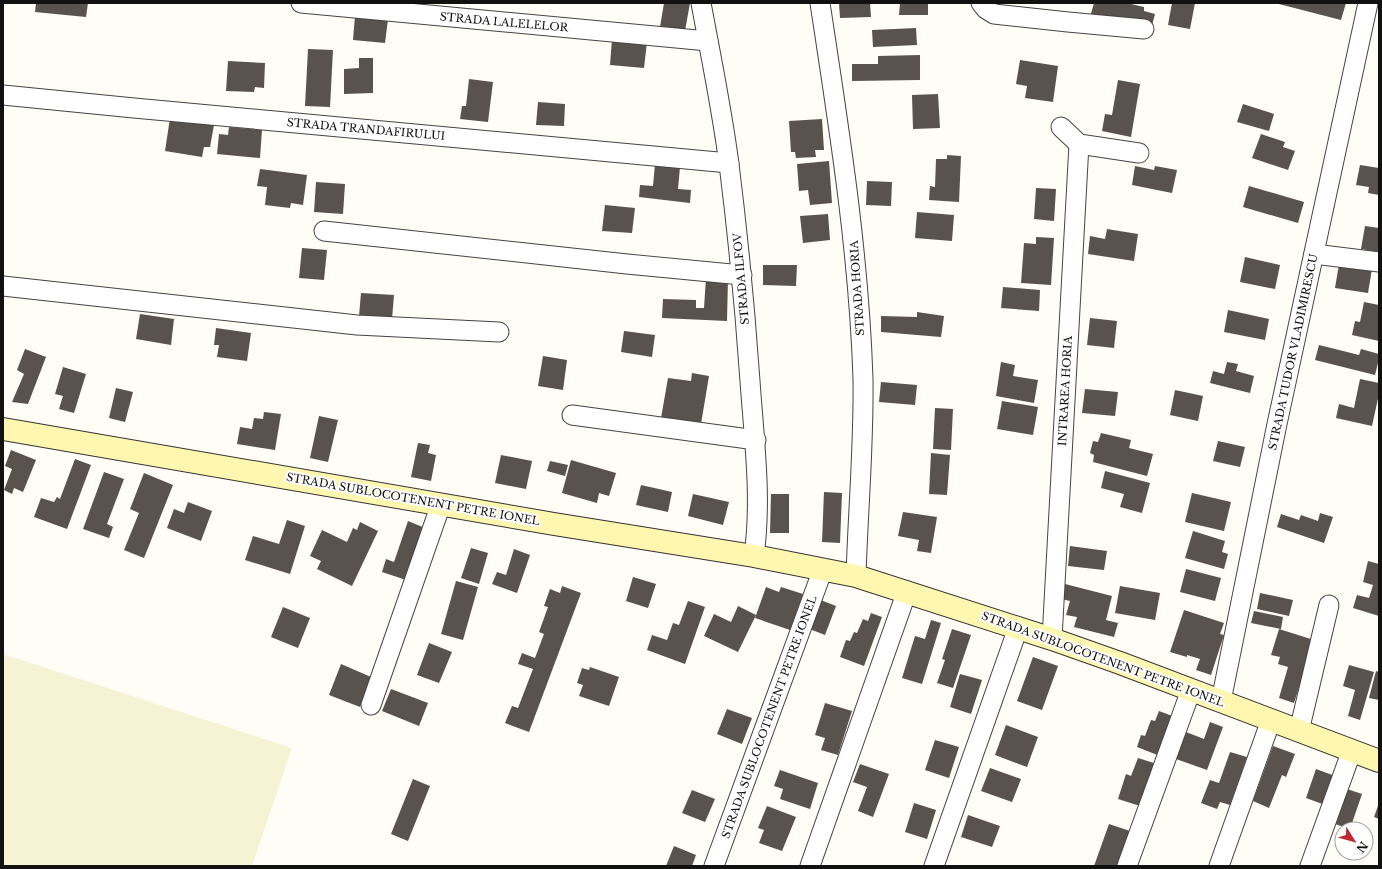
<svg xmlns="http://www.w3.org/2000/svg" width="1382" height="869" font-family="'Libre Baskerville',serif">
	<style>
		.farmland { fill: #f6f3d4 }
		.building { fill: #5a524d }
		.lines { fill: none; stroke-linecap: round; stroke-linejoin: round }
		.street-casing { stroke: #444; stroke-width: 21 }
		.secondary-casing { stroke: #333; stroke-width: 24 }
		.street { stroke: #fff; stroke-width: 19 }
		.secondary { stroke: #fff6b0; stroke-width: 22 }
		.labels { text-anchor: middle; stroke-width: 4; stroke-linejoin: round; paint-order: stroke }
		.street-label { font-size: 11px; fill: #111; stroke: #fff }
	</style>
	<rect width="100%" height="100%" fill="#fffdf5"/>
	<polygon class="farmland" points="3,654 292,748 252,866 3,866"/>
	<g class="building">
		<polygon points="36,3 88,3 86,17 35,12"/>
		<polygon points="664,3 690,3 685,31 660,27"/>
		<polygon points="839,3 870,3 871,17 840,18"/>
		<polygon points="900,3 928,3 928,15 899,15"/>
		<polygon points="1094,3 1131,3 1131,4 1144,7 1144,11 1155,14 1151,29 1090,17"/>
		<polygon points="1172,3 1195,3 1190,29 1168,25"/>
		<polygon points="1275,3 1346,3 1341,20"/>
		<polygon points="355,16 388,19 385,43 353,40"/>
		<polygon points="916,28 917,45 873,47 872,30"/>
		<polygon points="612,39 647,42 644,68 610,65"/>
		<polygon points="308,49 333,50 330,107 305,106"/>
		<polygon points="920,55 920,80 852,81 852,64 878,64 878,56"/>
		<polygon points="359,58 373,58 373,93 344,94 344,69 359,68"/>
		<polygon points="1020,60 1058,66 1053,102 1025,98 1027,86 1016,84"/>
		<polygon points="228,61 265,63 264,88 255,87 254,92 226,91"/>
		<polygon points="469,79 493,82 488,122 460,119 462,106 466,106"/>
		<polygon points="1118,80 1140,84 1131,137 1102,131 1105,114 1112,115"/>
		<polygon points="938,94 940,128 913,129 912,95"/>
		<polygon points="538,102 565,104 564,126 536,125"/>
		<polygon points="1243,104 1274,114 1269,131 1237,122"/>
		<polygon points="170,118 214,125 210,147 204,147 202,157 165,151"/>
		<polygon points="822,119 824,150 815,150 816,157 796,158 795,152 791,152 789,121"/>
		<polygon points="229,127 262,130 260,158 217,154 219,134 228,135"/>
		<polygon points="1261,134 1285,142 1283,147 1295,151 1288,170 1252,158"/>
		<polygon points="947,155 961,156 959,202 929,200 930,186 935,187 936,159 947,159"/>
		<polygon points="829,161 832,203 810,205 808,190 799,191 797,164"/>
		<polygon points="655,164 680,167 678,189 691,190 690,203 639,197 640,185 653,186"/>
		<polygon points="1360,165 1379,168 1379,195 1368,193 1369,187 1356,185"/>
		<polygon points="1135,166 1154,170 1155,166 1177,170 1172,193 1132,185"/>
		<polygon points="260,169 307,175 303,205 291,203 290,208 265,205 267,187 257,186"/>
		<polygon points="867,181 892,182 891,206 866,205"/>
		<polygon points="316,182 345,184 343,214 314,212"/>
		<polygon points="1249,186 1304,202 1298,223 1243,207"/>
		<polygon points="1036,188 1056,189 1054,221 1034,219"/>
		<polygon points="605,205 635,208 632,233 602,231"/>
		<polygon points="917,212 954,215 952,241 915,238"/>
		<polygon points="828,214 830,240 803,243 800,216"/>
		<polygon points="1365,226 1379,228 1379,252 1361,249"/>
		<polygon points="1107,229 1138,234 1134,261 1088,254 1090,236 1105,239"/>
		<polygon points="1036,237 1054,238 1051,285 1021,283 1024,243 1036,244"/>
		<polygon points="302,248 327,250 324,280 299,278"/>
		<polygon points="1245,257 1280,265 1275,289 1240,282"/>
		<polygon points="1339,264 1372,269 1368,293 1335,288"/>
		<polygon points="763,265 797,265 796,286 763,285"/>
		<polygon points="706,278 728,278 727,321 662,318 663,299 696,300 696,308 704,308"/>
		<polygon points="1003,287 1040,290 1039,311 1001,308"/>
		<polygon points="361,293 394,295 392,319 359,316"/>
		<polygon points="1364,302 1379,305 1379,341 1352,335 1355,321 1360,322"/>
		<polygon points="1228,310 1269,319 1265,340 1224,332"/>
		<polygon points="917,312 944,316 941,337 881,332 881,316 917,317"/>
		<polygon points="140,314 174,319 171,345 136,339"/>
		<polygon points="1090,318 1117,321 1114,348 1087,345"/>
		<polygon points="216,328 251,333 247,361 217,357 219,345 214,345"/>
		<polygon points="624,331 655,335 652,357 621,352"/>
		<polygon points="1319,345 1359,355 1361,349 1379,354 1379,359 1375,375 1315,360"/>
		<polygon points="25,349 46,357 28,404 12,402 24,374 17,370"/>
		<polygon points="543,356 567,360 563,390 538,386"/>
		<polygon points="1001,362 1015,365 1013,376 1038,380 1034,403 996,396"/>
		<polygon points="1227,362 1238,364 1236,371 1254,376 1250,393 1210,383 1213,371 1224,374"/>
		<polygon points="63,367 86,374 74,413 59,409 63,396 55,394"/>
		<polygon points="692,373 709,376 701,424 661,418 668,378 691,381"/>
		<polygon points="1360,379 1379,383 1379,394 1372,426 1336,418 1339,404 1354,408"/>
		<polygon points="881,382 917,385 915,405 879,402"/>
		<polygon points="116,388 133,392 125,422 109,418"/>
		<polygon points="1085,389 1118,392 1115,416 1082,413"/>
		<polygon points="1175,390 1203,396 1198,421 1170,415"/>
		<polygon points="1002,401 1038,407 1033,435 997,429"/>
		<polygon points="935,408 953,409 951,450 933,449"/>
		<polygon points="264,412 281,414 275,450 237,444 240,427 252,429 254,418 263,419"/>
		<polygon points="319,416 338,420 328,462 310,458"/>
		<polygon points="1101,433 1131,440 1129,448 1153,454 1147,476 1093,462 1094,455 1090,453 1093,441 1098,442"/>
		<polygon points="1218,441 1245,447 1240,467 1213,461"/>
		<polygon points="418,443 430,445 428,453 436,455 431,481 411,477"/>
		<polygon points="11,450 36,460 23,492 14,488 12,494 4,490 12,469 5,466"/>
		<polygon points="931,453 950,455 947,495 929,494"/>
		<polygon points="501,455 532,461 526,489 495,483"/>
		<polygon points="75,459 91,465 67,529 34,517 41,498 54,502 57,497 60,499"/>
		<polygon points="571,460 616,473 609,496 599,493 597,503 562,493"/>
		<polygon points="550,461 568,465 565,476 547,471"/>
		<polygon points="1105,471 1150,483 1142,513 1120,507 1124,494 1101,488"/>
		<polygon points="104,472 124,479 107,524 113,527 109,538 83,529"/>
		<polygon points="144,473 173,485 144,558 124,550 139,513 130,509"/>
		<polygon points="641,485 672,492 668,512 636,505"/>
		<polygon points="824,492 842,493 840,543 822,542"/>
		<polygon points="1192,493 1231,502 1224,531 1185,522"/>
		<polygon points="693,494 729,502 723,525 688,516"/>
		<polygon points="771,494 789,494 789,533 770,533"/>
		<polygon points="188,502 212,511 201,541 167,528 174,509 184,513"/>
		<polygon points="903,512 937,517 931,553 917,551 919,540 898,536"/>
		<polygon points="1320,513 1333,517 1324,543 1277,527 1281,514 1299,520 1301,515 1318,521"/>
		<polygon points="287,520 305,526 290,574 245,560 253,536 279,544"/>
		<polygon points="408,521 425,528 406,580 382,572 386,559 394,562"/>
		<polygon points="360,522 378,531 352,586 317,569 321,561 310,556 322,530 347,542 353,528 357,530"/>
		<polygon points="1193,531 1225,541 1222,552 1228,554 1224,569 1185,558"/>
		<polygon points="1070,546 1107,551 1104,570 1068,566"/>
		<polygon points="471,548 488,553 479,584 461,578"/>
		<polygon points="514,549 530,555 517,593 492,584 497,572 506,575"/>
		<polygon points="1368,561 1379,564 1379,616 1353,608 1357,595 1369,598 1373,585 1363,582"/>
		<polygon points="1186,569 1221,578 1215,601 1180,592"/>
		<polygon points="633,577 656,584 648,608 626,601"/>
		<polygon points="456,581 478,587 463,640 441,634"/>
		<polygon points="1065,584 1112,596 1106,620 1118,623 1114,637 1074,627 1077,617 1066,615 1070,601 1061,599"/>
		<polygon points="562,586 581,593 529,732 505,723 512,706 518,708 533,669 518,664 522,653 535,658 544,634 539,632 548,607 544,606 550,589 560,593"/>
		<polygon points="1120,586 1160,593 1155,620 1115,613"/>
		<polygon points="766,587 779,592 781,587 803,594 790,630 755,618"/>
		<polygon points="1260,593 1293,600 1289,616 1257,609"/>
		<polygon points="818,599 836,606 825,635 807,628"/>
		<polygon points="688,601 705,607 685,664 647,650 652,635 667,640 673,623 679,625"/>
		<polygon points="738,606 756,615 738,652 704,636 714,614 731,622"/>
		<polygon points="283,607 310,618 298,648 271,637"/>
		<polygon points="1184,610 1224,623 1220,634 1224,635 1211,675 1196,670 1200,659 1187,655 1187,657 1170,652"/>
		<polygon points="1254,611 1283,617 1281,629 1251,623"/>
		<polygon points="871,613 882,617 864,666 840,657 846,640 850,641 854,632 857,633 863,619 868,621"/>
		<polygon points="931,620 941,623 922,684 902,678 915,636 925,639"/>
		<polygon points="952,629 971,635 953,688 937,683 945,660 942,659"/>
		<polygon points="1279,629 1314,640 1294,703 1279,698 1288,667 1278,664 1280,657 1271,655"/>
		<polygon points="429,643 452,652 439,683 417,675"/>
		<polygon points="1033,657 1058,666 1042,710 1017,701"/>
		<polygon points="341,664 371,677 360,707 329,695"/>
		<polygon points="1349,665 1374,672 1360,720 1348,716 1355,690 1343,686"/>
		<polygon points="590,667 619,677 609,706 579,696 583,685 577,683 582,668 589,670"/>
		<polygon points="1376,671 1379,672 1379,700 1369,698"/>
		<polygon points="960,674 982,680 971,714 950,707"/>
		<polygon points="391,689 428,703 419,726 382,711"/>
		<polygon points="825,703 852,711 838,755 821,750 825,738 815,735"/>
		<polygon points="727,709 752,718 742,744 717,734"/>
		<polygon points="1159,711 1175,717 1160,756 1137,747 1141,735 1145,736 1151,720 1155,721"/>
		<polygon points="1210,722 1223,727 1207,770 1176,759 1186,732 1204,739"/>
		<polygon points="1006,725 1038,737 1027,767 995,755"/>
		<polygon points="935,740 959,747 949,778 925,770"/>
		<polygon points="1273,746 1295,754 1286,777 1282,775 1269,808 1253,801"/>
		<polygon points="1230,752 1247,757 1230,805 1220,802 1217,809 1201,803 1210,780 1219,783"/>
		<polygon points="1138,758 1157,764 1151,781 1148,780 1140,806 1118,799 1126,774 1131,776"/>
		<polygon points="860,764 889,774 873,817 858,811 867,787 853,782"/>
		<polygon points="990,768 1021,779 1012,802 981,791"/>
		<polygon points="1316,769 1335,776 1325,805 1306,798"/>
		<polygon points="780,770 818,783 810,809 780,799 783,789 774,786"/>
		<polygon points="413,779 430,786 408,841 391,834"/>
		<polygon points="1347,789 1362,794 1350,829 1335,824"/>
		<polygon points="692,790 715,799 705,822 682,813"/>
		<polygon points="914,803 936,810 927,839 905,832"/>
		<polygon points="1379,803 1379,819 1374,817"/>
		<polygon points="767,806 796,817 782,851 759,843 764,830 758,828"/>
		<polygon points="968,815 1000,826 992,847 961,837"/>
		<polygon points="1109,824 1133,832 1121,866 1094,866"/>
		<polygon points="674,846 696,855 692,866 666,866"/>
	</g>
	<g class="lines">
		<g class="street-casing">
			<g id="street">
				<polyline points="301,3 708,41"/>
				<path d="M701,3C711,57 722,110 729,164C738,236 745,309 750,381C754,439 762,498 754,556"/>
				<path d="M820,3C839,128 859,253 863,379C864,445 858,510 856,576"/>
				<polyline points="981,3 986,9 994,14 1068,22 1144,29"/>
				<polyline points="3,95 134,108 729,163"/>
				<polyline points="1061,127 1079,144 1139,153"/>
				<polyline points="324,231 627,264 742,275"/>
				<polyline points="1314,254 1379,262"/>
				<polyline points="3,286 357,325 499,332"/>
				<polyline points="572,415 756,440"/>
				<polyline points="1052,639 1079,144"/>
				<polyline points="1221,701 1277,424 1368,3"/>
				<polyline points="371,705 441,504"/>
				<polyline points="1299,731 1329,605"/>
				<polyline points="714,866 823,569"/>
				<polyline points="810,866 907,591"/>
				<polyline points="934,866 1018,628"/>
				<polyline points="1127,866 1191,690"/>
				<polyline points="1219,866 1271,720"/>
				<polyline points="1310,866 1352,750"/>
			</g>
		</g>
		<g class="secondary-casing">
			<polyline id="secondary" points="3,429 554,524 754,556 856,576 1052,639 1120,663 1379,761"/>
		</g>
		<use href="#street" class="street"/>
		<use href="#secondary" class="secondary"/>
	</g>
	<g class="labels">
		<g class="street-label">
			<text transform="translate(504 22) rotate(5)" y="4">STRADA LALELELOR</text>
			<text transform="translate(366 129) rotate(5)" y="4">STRADA TRANDAFIRULUI</text>
			<text transform="translate(741 279) rotate(-95)" y="4">STRADA ILFOV</text>
			<text transform="translate(857 288) rotate(-94)" y="4">STRADA HORIA</text>
			<text transform="translate(1293 352) rotate(-78)" y="4">STRADA TUDOR VLADIMIRESCU</text>
			<text transform="translate(1065 391) rotate(-87)" y="4">INTRAREA HORIA</text>
			<text transform="translate(413 499) rotate(10)" y="4">STRADA SUBLOCOTENENT PETRE IONEL</text>
			<text transform="translate(1103 659) rotate(20)" y="4">STRADA SUBLOCOTENENT PETRE IONEL</text>
			<text transform="translate(769 717) rotate(-70)" y="4">STRADA SUBLOCOTENENT PETRE IONEL</text>
		</g>
	</g>
	<rect width="1382" height="869" fill="none" stroke="#111111" stroke-width="8"/>
	<g transform="translate(1354 841) rotate(127)"><circle r="19" fill="#ffffff" stroke="#a0a0a0"/>
	<path d="M0-3L7 15L0 10L-7 15Z" fill="#c4262e"/>
	<text y="-6" font-size="11" font-weight="bold" text-anchor="middle" fill="#111111">N</text>
	</g>
</svg>
